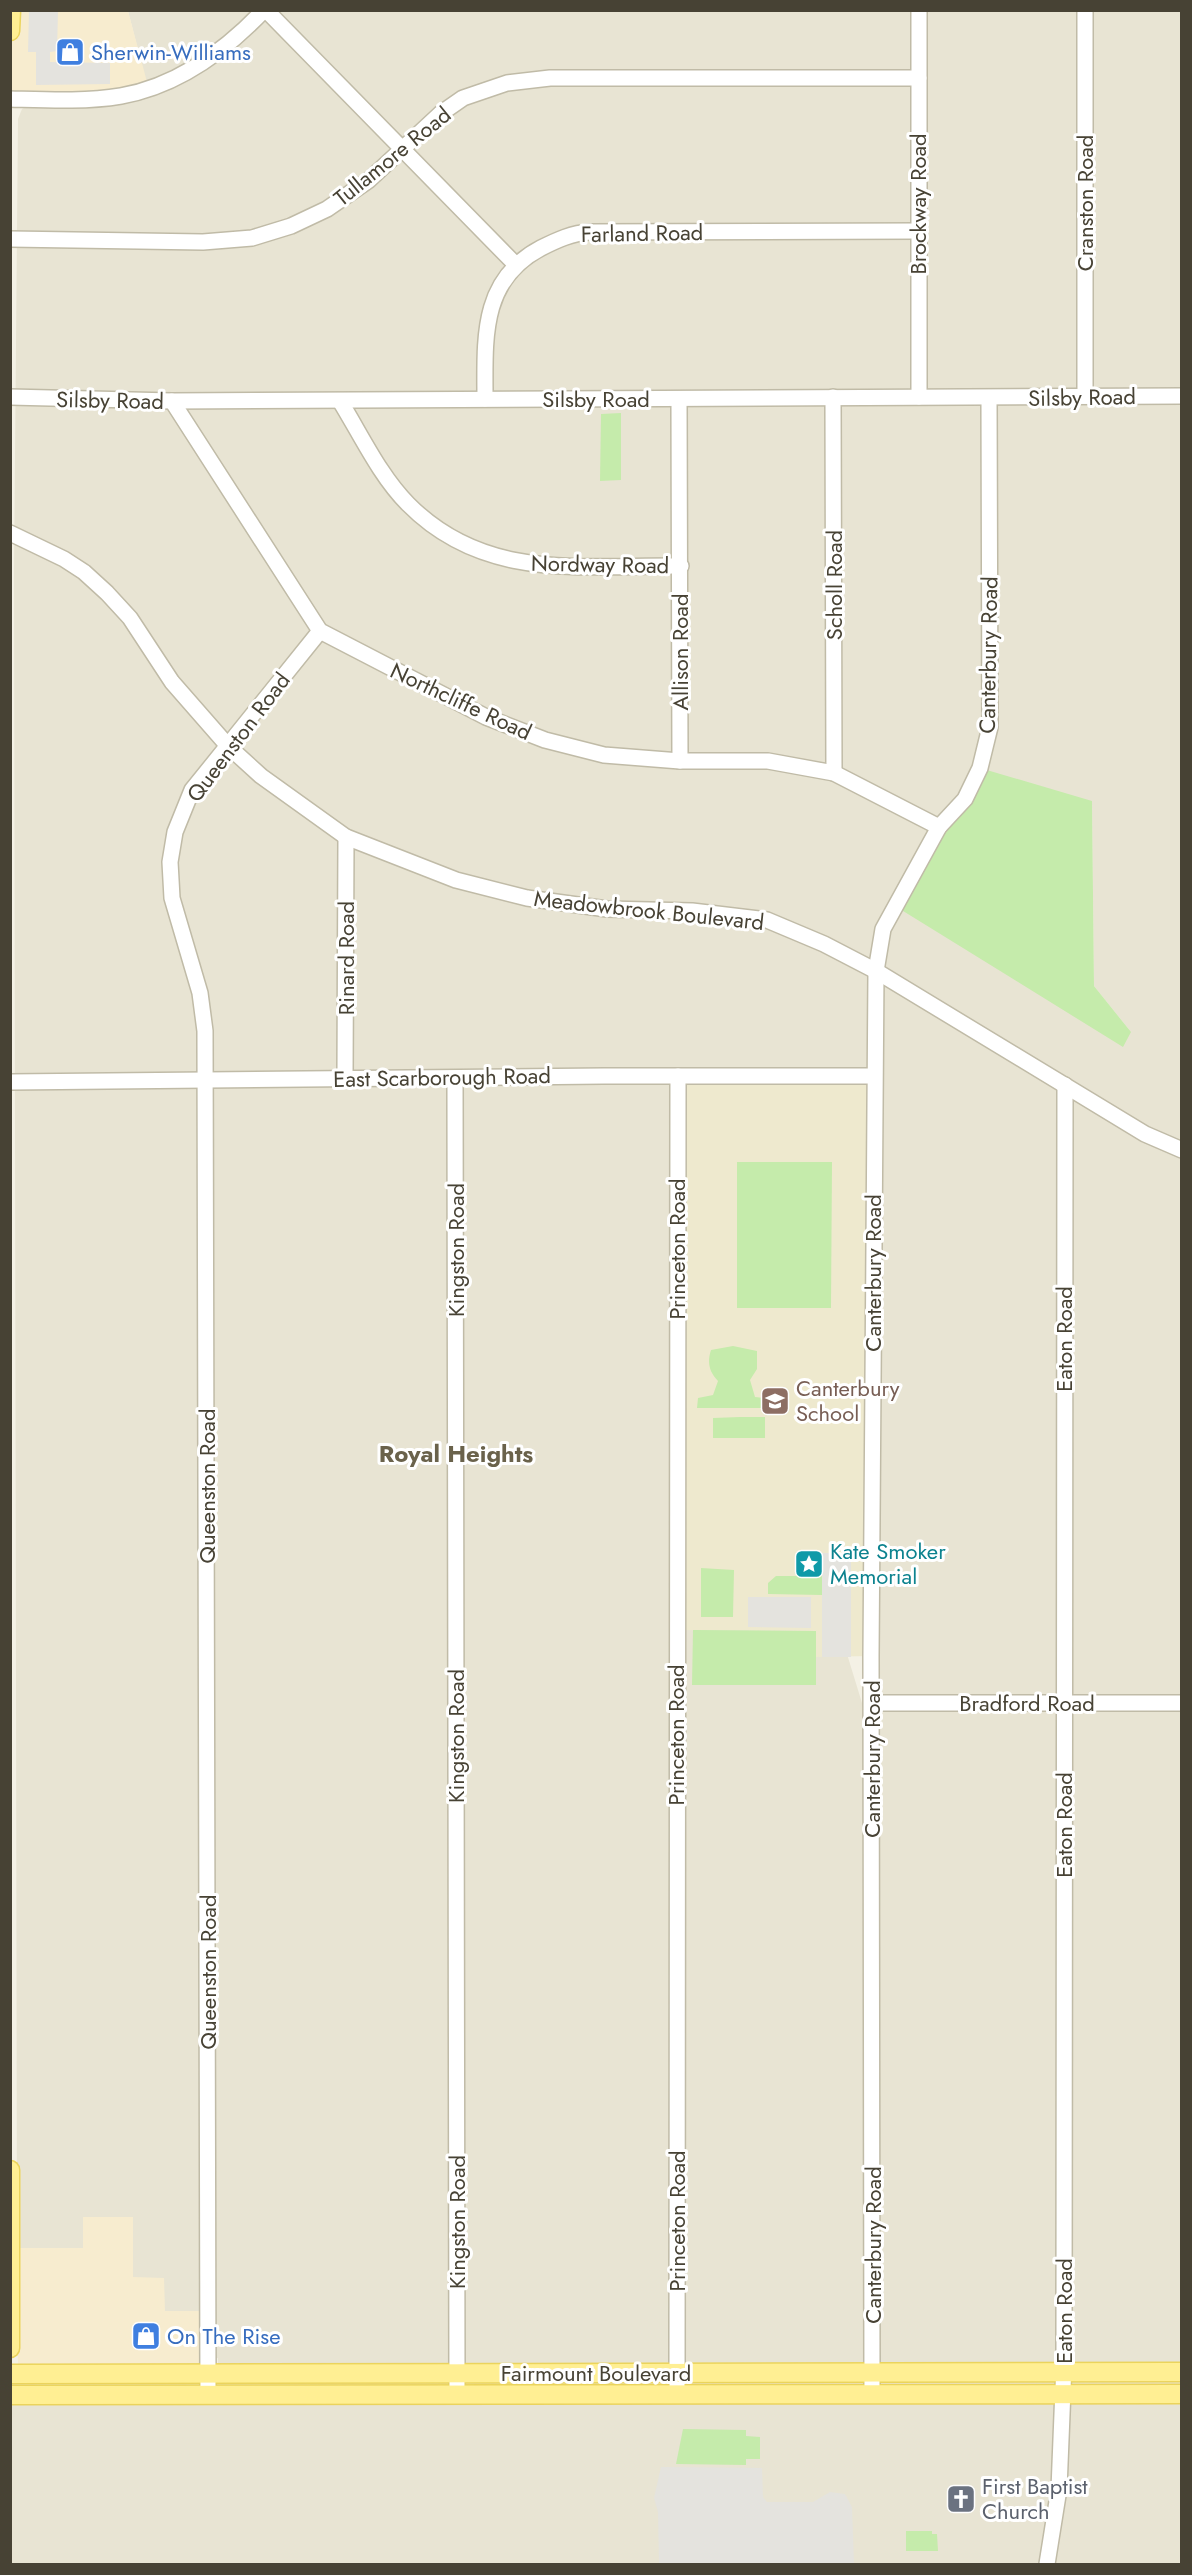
<svg xmlns="http://www.w3.org/2000/svg" width="1192" height="2575" font-family="Jost,sans-serif">
	<style>
		.residential { fill: #e8e4d3; fill-rule: evenodd }
		.commercial { fill: #f7eccf }
		.education { fill: #eee9ce }
		.green { fill: #c5ebab }
		.parking { fill: #e4e3de }
		.lines { fill: none; stroke-linecap: round; stroke-linejoin: round }
		.minor-casing { stroke: #c0bba7; stroke-width: 18 }
		.major-casing { stroke: #ebd45c; stroke-width: 21 }
		.minor { stroke: #fff; stroke-width: 15 }
		.major { stroke: #ffef93; stroke-width: 18 }
		.labels { text-anchor: middle; stroke-width: 6; stroke-linejoin: round; paint-order: stroke }
		.shop-label { font-size: 22px; fill: #366cbe; stroke: #fff; text-anchor: start }
		.street-label { font-size: 22px; fill: #474234; stroke: #fff }
		.education-label { font-size: 22px; fill: #785e54; stroke: #fff; text-anchor: start }
		.culture-label { font-size: 22px; fill: #0d838f; stroke: #fff; text-anchor: start }
		.worship-label { font-size: 22px; fill: #5b616d; stroke: #fff; text-anchor: start }
		.neighbourhood-label { font-size: 24px; font-weight: bold; fill: #6a624b; stroke: #fff }
	</style>
	<rect width="100%" height="100%" fill="#f4f1e5"/>
	<path class="residential" d="M128,11H1181V2564H11L10,2374L218,2367V2358L202,2360L165,2311L133,2278L83,2248H17L14,570L18,119L22,109L27,106L145,77ZM1092,801L1094,986L1131,1032L939,827ZM668,1070L872,1350L880,1711L873,1703H862Z"/>
	<g class="commercial">
		<polygon points="11,11 128,11 147,82 124,89 85,93 11,92"/>
		<polygon points="83,2217 133,2217 133,2277 164,2278 165,2311 201,2311 202,2363 198,2367 18,2365 17,2248 83,2248"/>
	</g>
	<polygon class="education" points="678,1076 873,1076 871,1656 816,1657 815,1631 676,1630"/>
	<g class="green">
		<polygon points="621,413 621,480 600,481 601,414"/>
		<polygon points="980,768 1092,801 1094,986 1131,1032 1123,1047 895,906"/>
		<polygon points="737,1162 832,1162 831,1308 737,1308"/>
		<path d="M733,1346L757,1351V1369L750,1380L755,1397L765,1398V1408H697L698,1398L713,1395L718,1381C709,1372 707,1362 711,1350Z"/>
		<polygon points="740,1417 765,1417 765,1438 713,1438 713,1418"/>
		<polygon points="803,1564 822,1564 822,1595 768,1594 768,1583 776,1576 796,1576"/>
		<polygon points="701,1568 734,1570 733,1617 701,1617"/>
		<polygon points="693,1630 816,1631 816,1685 692,1685"/>
		<polygon points="683,2429 746,2430 746,2436 760,2437 760,2459 746,2459 746,2465 676,2464"/>
		<polygon points="906,2531 932,2531 932,2534 937,2534 938,2551 906,2551"/>
	</g>
	<g class="parking">
		<polygon points="29,11 58,11 57,51 50,52 50,62 110,63 110,84 36,85 36,52 28,52"/>
		<rect x="822" y="1553" width="29" height="104"/>
		<polygon points="748,1597 811,1597 811,1628 748,1627"/>
		<polygon points="661,2467 762,2468 763,2497 767,2502 813,2502 830,2492 845,2494 852,2507 854,2564 659,2564 658,2512 654,2498"/>
	</g>
	<g class="lines">
		<g class="minor-casing">
			<g id="minor">
				<polyline points="266,10 516,265"/>
				<polyline points="919,10 919,397"/>
				<path d="M10,99C47,100 85,102 121,96C178,86 225,51 264,10"/>
				<polyline points="10,239 203,242 252,238 291,226 327,209 369,180 440,114 463,98 507,83 550,78 919,78"/>
				<polyline points="1085,396 1085,10"/>
				<polyline points="10,397 172,401 1182,396"/>
				<polyline points="833,397 834,773"/>
				<path d="M485,399C485,339 480,280 541,248C557,240 572,233 590,232L918,231"/>
				<polyline points="679,399 680,761"/>
				<polyline points="172,401 320,631 486,717 545,740 604,755 680,761 768,761 834,773 939,827"/>
				<path d="M340,401C361,435 380,476 408,504C485,582 582,565 681,566"/>
				<polyline points="10,533 64,559 84,572 107,593 130,618 172,682 228,746 261,776 346,837 456,880 527,898 607,909 692,911 767,920 824,944 876,971 1145,1134 1182,1150"/>
				<polyline points="345,1078 346,837"/>
				<polyline points="455,1078 457,2395"/>
				<polyline points="10,1082 604,1076 873,1076"/>
				<polyline points="873,1703 1182,1703"/>
				<polyline points="677,2394 678,1076"/>
				<polyline points="872,2394 871,1656 876,971 883,929 939,827 965,799 980,768 990,727 989,398"/>
				<polyline points="208,2395 205,1031 200,993 172,898 170,862 175,832 192,790 320,631"/>
				<polyline points="1047,2564 1059,2489 1064,2364 1065,1085"/>
			</g>
		</g>
		<g class="major-casing">
			<g id="major">
				<polyline points="10,31 11,10"/>
				<polyline points="10,2170 10,2348"/>
				<polyline points="10,2374 1182,2372"/>
				<polyline points="10,2395 1182,2394"/>
			</g>
		</g>
		<use href="#minor" class="minor"/>
		<use href="#major" class="major"/>
	</g>
	<defs>
		<g id="shop-square" transform="scale(1.5)"><rect x="-9" y="-9" width="18" height="18" rx="4" fill="#3f7fe0" stroke="#fff"/><path d="M-5-2.5h2.3a2.7 3.5 0 0 1 5.4 0H5L5.5 6h-11ZM-1.5-2.5h3a1.5 2.3 0 0 0-3 0Z" fill="#fff"/></g>
		<g id="school-square" transform="scale(1.5)"><rect x="-9" y="-9" width="18" height="18" rx="4" fill="#8d6e63" stroke="#fff"/><path d="M0-5L7-2L0 1L-7-2ZM-4 1L0 2.5L4 1V4Q0 6-4 4Z" fill="#fff"/></g>
		<g id="sight-square" transform="scale(1.5)"><rect x="-9" y="-9" width="18" height="18" rx="4" fill="#0f9aa8" stroke="#fff"/><path d="M0-6L1.8-2.2L6-1.7L2.9 1.2L3.7 5.4L0 3.3L-3.7 5.4L-2.9 1.2L-6-1.7L-1.8-2.2Z" fill="#fff"/></g>
		<g id="church-square" transform="scale(1.5)"><rect x="-9" y="-9" width="18" height="18" rx="4" fill="#6b7280" stroke="#fff"/><path d="M-1.2-6h2.4v3.5h3.3v2.4h-3.3V6h-2.4V-.1h-3.3v-2.4h3.3Z" fill="#fff"/></g>
	</defs>
	<g fill-rule="evenodd">
		<use href="#shop-square" x="70" y="52"/>
		<use href="#school-square" x="775" y="1401"/>
		<use href="#sight-square" x="809" y="1564"/>
		<use href="#shop-square" x="146" y="2336"/>
		<use href="#church-square" x="961" y="2499"/>
	</g>
	<g class="labels">
		<g class="shop-label">
			<text x="91" y="60">Sherwin-Williams</text>
			<text x="167" y="2344">On The Rise</text>
		</g>
		<g class="street-label">
			<text transform="translate(392 156) rotate(-39)" y="8">Tullamore Road</text>
			<text transform="translate(1085 203) rotate(-90)" y="8">Cranston Road</text>
			<text transform="translate(918 204) rotate(-90)" y="8">Brockway Road</text>
			<text transform="translate(642 233) rotate(-1)" y="8">Farland Road</text>
			<text transform="translate(1082 397) rotate(-1)" y="8">Silsby Road</text>
			<text x="596" y="407">Silsby Road</text>
			<text transform="translate(110 400) rotate(1)" y="8">Silsby Road</text>
			<text transform="translate(600 564) rotate(1)" y="8">Nordway Road</text>
			<text transform="translate(834 585) rotate(-90)" y="8">Scholl Road</text>
			<text transform="translate(680 652) rotate(-90)" y="8">Allison Road</text>
			<text transform="translate(988 655) rotate(-89)" y="8">Canterbury Road</text>
			<text transform="translate(461 701) rotate(25)" y="8">Northcliffe Road</text>
			<text transform="translate(238 737) rotate(-53)" y="8">Queenston Road</text>
			<text transform="translate(649 910) rotate(6)" y="8">Meadowbrook Boulevard</text>
			<text transform="translate(346 958) rotate(-90)" y="8">Rinard Road</text>
			<text transform="translate(442 1077) rotate(-1)" y="8">East Scarborough Road</text>
			<text transform="translate(677 1249) rotate(-90)" y="8">Princeton Road</text>
			<text transform="translate(456 1250) rotate(-90)" y="8">Kingston Road</text>
			<text transform="translate(873 1273) rotate(-90)" y="8">Canterbury Road</text>
			<text transform="translate(1064 1339) rotate(-90)" y="8">Eaton Road</text>
			<text transform="translate(207 1486) rotate(-90)" y="8">Queenston Road</text>
			<text x="1027" y="1711">Bradford Road</text>
			<text transform="translate(676 1735) rotate(-90)" y="8">Princeton Road</text>
			<text transform="translate(456 1736) rotate(-90)" y="8">Kingston Road</text>
			<text transform="translate(872 1759) rotate(-90)" y="8">Canterbury Road</text>
			<text transform="translate(1064 1825) rotate(-90)" y="8">Eaton Road</text>
			<text transform="translate(208 1972) rotate(-90)" y="8">Queenston Road</text>
			<text transform="translate(677 2221) rotate(-90)" y="8">Princeton Road</text>
			<text transform="translate(457 2222) rotate(-90)" y="8">Kingston Road</text>
			<text transform="translate(873 2245) rotate(-90)" y="8">Canterbury Road</text>
			<text transform="translate(1064 2311) rotate(-90)" y="8">Eaton Road</text>
			<text x="596" y="2381">Fairmount Boulevard</text>
		</g>
		<g class="education-label">
			<text x="796" y="1396">Canterbury<tspan x="796" dy="25">School</tspan></text>
		</g>
		<g class="culture-label">
			<text x="830" y="1559">Kate Smoker<tspan x="830" dy="25">Memorial</tspan></text>
		</g>
		<g class="worship-label">
			<text x="982" y="2494">First Baptist<tspan x="982" dy="25">Church</tspan></text>
		</g>
		<g class="neighbourhood-label">
			<text x="456" y="1462">Royal Heights</text>
		</g>
	</g>
	<rect width="1192" height="2575" fill="none" stroke="#474234" stroke-width="24"/>
</svg>
